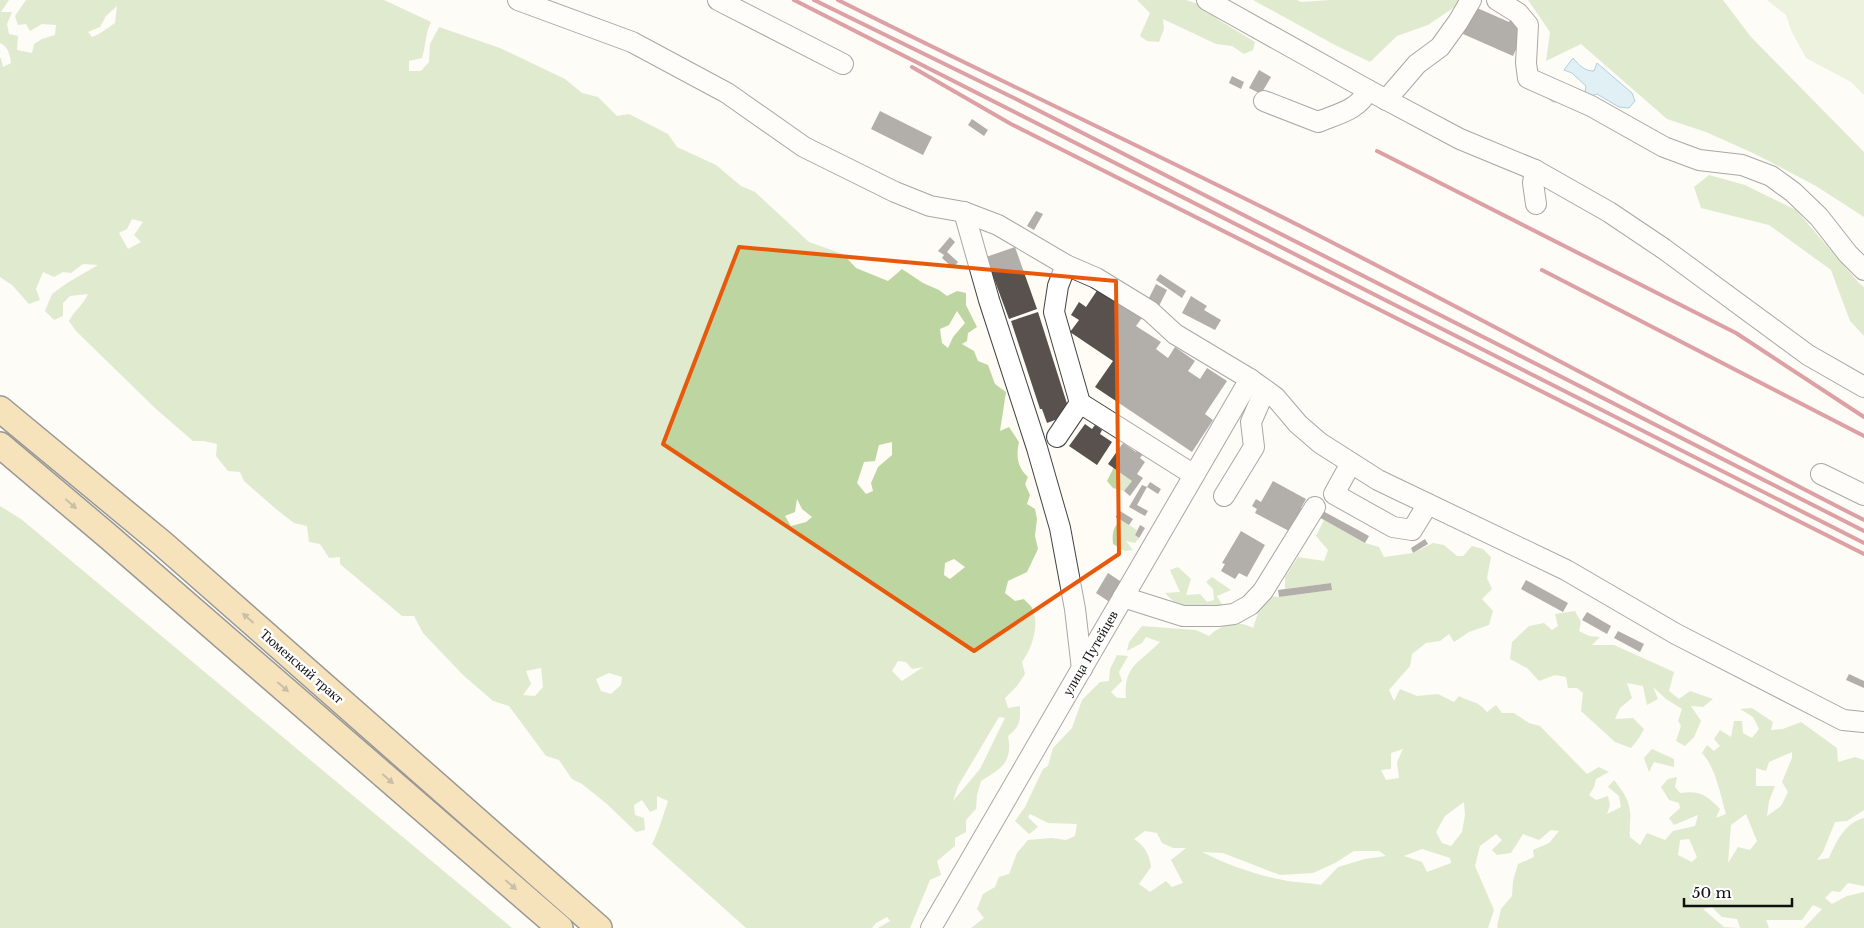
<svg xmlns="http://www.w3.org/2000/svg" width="1864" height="928" font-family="'Libre Baskerville',serif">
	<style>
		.green { fill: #d7e7c0 }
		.forest { fill: #bdd6a1; fill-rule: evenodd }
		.water { fill: #bde3f2; stroke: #4a9dc3 }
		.building { fill: #58514e }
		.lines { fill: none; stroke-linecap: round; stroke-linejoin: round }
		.minor-casing { stroke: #434343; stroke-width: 22 }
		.major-casing { stroke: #212121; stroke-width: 28 }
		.minor { stroke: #fff; stroke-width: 20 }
		.major { stroke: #edc676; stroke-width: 25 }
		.rail { stroke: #b63344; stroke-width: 4 }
		.oneway { fill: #8a7448 }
		.marked { fill: none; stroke: #e8590c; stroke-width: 4; stroke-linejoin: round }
		.labels { text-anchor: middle; stroke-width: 5; stroke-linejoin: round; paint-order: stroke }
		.street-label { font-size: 14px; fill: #101010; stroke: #fff }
	</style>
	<rect width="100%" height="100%" fill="#fefcf5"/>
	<polygon class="green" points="1767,0 1864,0 1864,95 1851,82 1806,58 1791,30 1786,15"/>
	<g class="forest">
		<path d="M0,0H9L1,12H12L7,24L9,34L18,36L17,50L32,53L34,44L42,39L55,35L56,25L42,24L30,31L26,24L18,25L15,16L26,0H384L431,22C425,35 426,45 422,58L409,61V71H421L429,62L430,44L439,27L500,48L565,79L582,93L598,97L617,116L629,114L668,134L677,147L716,165L741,186L755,192L809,242L843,254L856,268L888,281L902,269L923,283L939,290L947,296L957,291L966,293V305L977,327L968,333L967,341L962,344L974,351L978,361L988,365L995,384L1006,392L1000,431L1009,427L1019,442C1016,456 1017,467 1028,477L1025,484L1030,495L1027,504L1035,509L1037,519L1035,536L1038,549L1027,572L1008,581L1005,593L1015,601L1024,599C1026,602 1031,605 1032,608C1040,625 1032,648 1022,662L1025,674L1017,686L1005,698L1008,708L1020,706C1020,722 1021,725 1008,736C1013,762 1001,769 981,781L977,795L976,809L966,820V832L955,838V846L937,861L941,875L930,880L910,928H878L890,921L887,917L876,923L872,928H746L652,844C659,830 663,816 668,801L657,796V809L650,812L642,800L634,805L635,815L644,818L645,830L636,832L607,804L582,784L572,779L559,760L546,756L509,706L493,701L463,675L423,633L414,616H402L340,564V557L329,558L320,544L309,542L307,526L294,523L276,509L244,481L240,472L228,471L216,456L217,444L204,441H193L156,409L76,331L69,321C74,311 83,305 88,294L70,296L63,303V316L54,320L45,311L52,294L67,283L98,265L83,264L71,273L63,272L54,277L43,272L36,289L40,300L29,304L12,285L0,277V58H1L3,67L11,63C10,55 8,46 0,43ZM117,6L115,23C107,28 101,34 92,37L88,32L100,27L106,16ZM132,219L143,222L134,235L141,242L128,249L119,233L127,229ZM957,311L965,323L953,337L948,348L942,343L940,329L949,325ZM892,442V455L878,467L871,483L873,491L866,494L857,483L864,462L875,461L879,445ZM797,499L802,509L812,517L806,522L791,526L785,516L795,512ZM954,559L965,567L950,579L944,575L945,563ZM898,661L906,662L912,669L923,667L902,681L892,671ZM541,668L543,687L535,696L523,695L531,684L526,671ZM609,673L622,677L621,685L611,694L601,691L596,679ZM999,717L1005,718L980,769L953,801L958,786Z"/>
		<polygon points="1137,0 1186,0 1201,5 1219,20 1255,42 1253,50 1244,54 1232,46 1216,44 1163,19 1164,29 1159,42 1147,41 1140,36 1150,13"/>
		<polygon points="1253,0 1297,0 1301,2 1330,0 1465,0 1428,25 1397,36 1370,62 1335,45"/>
		<polygon points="1528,0 1723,0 1751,37 1864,152 1864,217 1816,186 1755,154 1706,132 1667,119 1581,44 1546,61 1550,32"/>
		<polygon points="1709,175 1745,185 1796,210 1859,283 1864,287 1864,336 1850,321 1831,270 1769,225 1701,208 1694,187"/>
		<polygon points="1114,467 1132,481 1124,491 1113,488 1107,481"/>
		<polygon points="0,506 21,519 512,928 0,928"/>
		<path d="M1121,520L1137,530L1135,535L1139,538L1135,543L1126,541L1133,550L1125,551L1113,544C1112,533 1113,527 1121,520Z"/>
		<path d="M1324,520L1365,543L1379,547L1384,557L1413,553L1433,543L1444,545L1457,556H1463L1472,546L1483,549L1491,557L1487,578L1492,589L1482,599L1493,611L1489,625L1469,632L1454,642L1449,634L1440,641L1426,643L1412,654L1410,666L1389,690L1394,701L1400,689L1417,696L1438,694L1454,702L1459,696C1472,703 1477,700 1487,712L1496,705L1502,713H1514L1529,723L1540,726L1587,774L1599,767L1609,772L1596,779L1594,787L1589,795L1596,800L1608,796L1610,805L1607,814L1621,807L1619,796L1608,787L1614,780C1622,790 1629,799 1630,812C1631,820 1629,828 1630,837L1640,845L1647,833L1665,840L1673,831L1695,826L1698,815L1674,825L1669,818L1680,808L1679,803L1669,800L1661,787L1668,779L1677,777L1675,787L1680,793C1699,790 1707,795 1720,809L1716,818L1726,814C1720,794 1716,768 1702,753L1707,745L1714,751L1720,746L1714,739L1720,730L1731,737L1734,721H1742L1743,733L1752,738L1759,729L1753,717L1740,709L1752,708L1773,722L1771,730L1783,729L1801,722L1837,748L1838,762L1855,757L1864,760V810L1847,821L1835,822L1823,852L1817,860L1829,858C1837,840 1845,823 1864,818V886L1848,883L1840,892L1832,891L1825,898L1832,904L1847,896L1864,892V928H1804L1822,909L1813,905L1802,920H1766L1769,928H1498L1497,926L1501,909L1512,896L1513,881L1518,864L1534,857L1533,850L1549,843L1559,831L1551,830L1539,840L1523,834L1511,853L1497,855L1492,850L1502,840L1496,834L1480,846L1475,866L1494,910L1488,928H971L984,918L977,909L983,894L995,887L999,877L1009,874L1017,853L1028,840L1051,838L1066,840L1075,836L1077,824L1048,823L1030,814L1028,817L1038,827L1029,834L1015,821L1025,807L1043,769L1048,766L1053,748L1072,728L1082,700L1100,682L1109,681L1110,669L1117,655L1128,656L1119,672L1122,681L1111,692L1117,698H1126C1123,665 1141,662 1160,642L1146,637L1142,643L1127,651L1129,642L1142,626L1196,630L1209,636C1222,624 1236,619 1253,628L1260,607L1270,596L1279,597L1332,590L1331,583L1285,589V577L1298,557L1324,561L1328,550L1316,536ZM1403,749L1397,762L1399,778L1386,780L1381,770L1391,769V753ZM1792,752V758L1782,782L1788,792L1781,806L1767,816L1769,801L1775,786H1756V768L1766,771L1769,762ZM1464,802L1465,815L1462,832L1451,846L1442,843L1436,832L1445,816ZM1746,814L1757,841L1750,850L1738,847L1728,863L1731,825ZM1145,831L1157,833L1162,843L1173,848H1186L1171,860L1183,883L1172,887L1166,881L1150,892L1139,884L1151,867C1150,855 1144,845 1134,839ZM1689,839L1697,857L1692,862L1678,855L1680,840ZM1422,849L1450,858L1451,863L1427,872L1422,862L1404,856ZM1354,851H1379L1386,856L1365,859L1338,867L1321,885C1308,882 1296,883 1283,880C1255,875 1226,864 1202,852L1223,853L1280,875L1313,873L1335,863ZM1712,907L1722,917L1737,919L1740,928L1724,927L1703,909Z"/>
		<path d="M1178,567L1191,579L1186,595L1200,594L1207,602L1214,600L1213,589L1206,582L1212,577L1231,590L1217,596L1224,608C1199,609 1183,614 1165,593L1180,592L1170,570Z"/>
		<polygon points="1575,611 1581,622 1579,631 1589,636 1600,637 1592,645 1614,645 1674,672 1669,691 1679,699 1690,691 1713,699 1703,707 1691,706 1701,721 1694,737 1685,746 1676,741 1681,726 1678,721 1682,709 1666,699 1653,687 1658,699 1647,705 1643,686 1627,683 1632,698 1620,708 1615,719 1633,718 1644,729 1639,738 1631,748 1615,742 1581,711 1583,693 1577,688 1568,688 1566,677 1555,675 1539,681 1527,668 1510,659 1512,642 1529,626 1544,623 1552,630 1558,626 1555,614"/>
		<polygon points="1652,749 1674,759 1674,767 1654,762 1649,772 1644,758"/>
	</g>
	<path class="water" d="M1573,58C1579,65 1584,71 1594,71L1597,63L1632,93L1635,101L1629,108L1619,107L1597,94L1576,101L1553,102L1544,95L1585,92L1586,86L1572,73L1564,70Z"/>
	<g class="building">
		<polygon points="1475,7 1509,22 1513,15 1518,17 1514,25 1525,30 1513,56 1463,34"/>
		<polygon points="1259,70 1271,77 1261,94 1249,88"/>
		<polygon points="1232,76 1244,82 1241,89 1229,83"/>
		<polygon points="880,111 932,137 923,155 871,129"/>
		<polygon points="972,119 988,130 984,136 968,125"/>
		<polygon points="1036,211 1043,214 1034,230 1027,226"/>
		<polygon points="950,237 955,242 947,252 958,262 953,268 942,258 944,255 938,251"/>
		<polygon points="1015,247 1037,309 1009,319 986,257"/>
		<polygon points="1160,274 1186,291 1182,298 1156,280"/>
		<polygon points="1156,284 1167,290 1159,306 1148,300"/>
		<polygon points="1100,286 1144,315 1136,326 1161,342 1156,349 1168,358 1175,347 1195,361 1188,371 1200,379 1207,368 1227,381 1205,414 1213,420 1192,452 1095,387 1113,361 1070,332 1079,320 1071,315 1079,302 1086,307"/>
		<polygon points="1191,296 1207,306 1204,310 1221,320 1215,330 1182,313"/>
		<polygon points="1038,312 1069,410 1061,413 1063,417 1047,423 1042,409 1040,409 1011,321"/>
		<polygon points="1085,424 1092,429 1095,425 1102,430 1100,434 1112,442 1097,465 1069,446"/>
		<polygon points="1123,443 1136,452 1138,450 1143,454 1140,458 1145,462 1137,474 1143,478 1130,496 1124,491 1132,481 1108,464"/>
		<polygon points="1273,481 1306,499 1301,508 1305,510 1298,523 1294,521 1289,531 1255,513 1257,509 1252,506 1256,499 1261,502"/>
		<polygon points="1150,482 1161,489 1158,494 1147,487 1137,505 1148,511 1145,516 1129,507 1142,485 1147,487"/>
		<polygon points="1321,510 1369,536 1365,543 1317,516"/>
		<polygon points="1120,511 1133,519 1129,525 1116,517"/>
		<polygon points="1140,525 1145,528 1139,538 1135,535"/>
		<polygon points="1241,531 1265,545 1247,577 1239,573 1235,579 1221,571 1225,564 1222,563"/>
		<polygon points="1425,539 1428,544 1413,553 1411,548"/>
		<polygon points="1108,573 1123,583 1111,603 1096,593"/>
		<polygon points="1526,580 1568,603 1563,612 1521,589"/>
		<polygon points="1331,583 1332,590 1279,597 1278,590"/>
		<polygon points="1587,612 1611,626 1607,634 1582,620"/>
		<polygon points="1618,631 1644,644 1640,652 1614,638"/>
		<polygon points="1849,674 1864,681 1864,688 1846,680"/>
	</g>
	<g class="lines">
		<g class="minor-casing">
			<g id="minor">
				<polyline points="518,0 632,42 727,93 804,147 895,192 930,206 964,212 998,225 1066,265 1096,278 1150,311 1175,334 1250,379 1275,397 1298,424 1320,443 1378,480 1566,570 1676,634 1843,720 1864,722"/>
				<polyline points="718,0 843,64"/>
				<polyline points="1207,0 1368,90 1460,139 1535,170 1609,212 1664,249 1808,355 1864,387"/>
				<polyline points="1497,0 1518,13 1528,25 1526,63 1528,78 1591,106 1664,147 1699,160 1742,165 1771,176 1793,192 1819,217 1848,254 1864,270"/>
				<polyline points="1386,100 1417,64 1440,47 1458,22 1471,0"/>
				<path d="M1264,101L1318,122C1337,114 1359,110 1368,90"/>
				<polyline points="1535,170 1533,183 1536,204"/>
				<polyline points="964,212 989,300 1037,448 1060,528 1075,609 1082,669"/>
				<polyline points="1066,265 1058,286 1054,312 1080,403 1194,475"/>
				<polyline points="1057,437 1080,403"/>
				<polyline points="1351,463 1334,494 1393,527 1412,530 1428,504"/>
				<polyline points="1821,474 1864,495"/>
				<polyline points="1224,496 1254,447 1251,422 1265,390"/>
				<polyline points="1123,597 1183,616 1218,616 1234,614 1250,605 1263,591 1315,507"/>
				<polyline points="931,928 1250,379"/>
			</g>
		</g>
		<g class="major-casing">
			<g id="major">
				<polyline points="0,409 163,544 599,928"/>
				<polyline points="0,445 109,537 560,928"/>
			</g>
		</g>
		<use href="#minor" class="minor"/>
		<use href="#major" class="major"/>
		<g class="rail">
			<polyline points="794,0 1864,543"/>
			<polyline points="814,0 1014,98 1864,531"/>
			<path d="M838,0C991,77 1147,149 1300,226C1489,322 1675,424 1864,520"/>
			<polyline points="912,67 1011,124 1864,554"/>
			<polyline points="1377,151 1736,333 1864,417"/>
			<polyline points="1542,270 1864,436"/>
		</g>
	</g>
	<defs><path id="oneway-solid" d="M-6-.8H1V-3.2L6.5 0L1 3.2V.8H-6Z" transform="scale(1.25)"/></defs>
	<g class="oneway">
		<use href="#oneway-solid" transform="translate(71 504) rotate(41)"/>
		<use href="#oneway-solid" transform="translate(248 618) rotate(-139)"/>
		<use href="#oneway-solid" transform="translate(283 687) rotate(41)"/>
		<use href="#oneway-solid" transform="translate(388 779) rotate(41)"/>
		<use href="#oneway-solid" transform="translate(511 885) rotate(41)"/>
	</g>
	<path d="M0 0H1864V928H0ZM739,247L1116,281L1119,554L974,651L663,444Z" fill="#fefcf5" fill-opacity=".55" fill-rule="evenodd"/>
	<path class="marked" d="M739,247L1116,281L1119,554L974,651L663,444Z"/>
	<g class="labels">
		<g class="street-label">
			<text transform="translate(1090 653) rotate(-60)" y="5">улица Путейцев</text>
			<text transform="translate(302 666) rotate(41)" y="5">Тюменский тракт</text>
		</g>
	</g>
	<path d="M1684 898v8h108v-8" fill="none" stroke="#101010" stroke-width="2.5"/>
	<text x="1692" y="898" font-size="15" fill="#101010" stroke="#ffffff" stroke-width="4" paint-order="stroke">50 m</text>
</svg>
